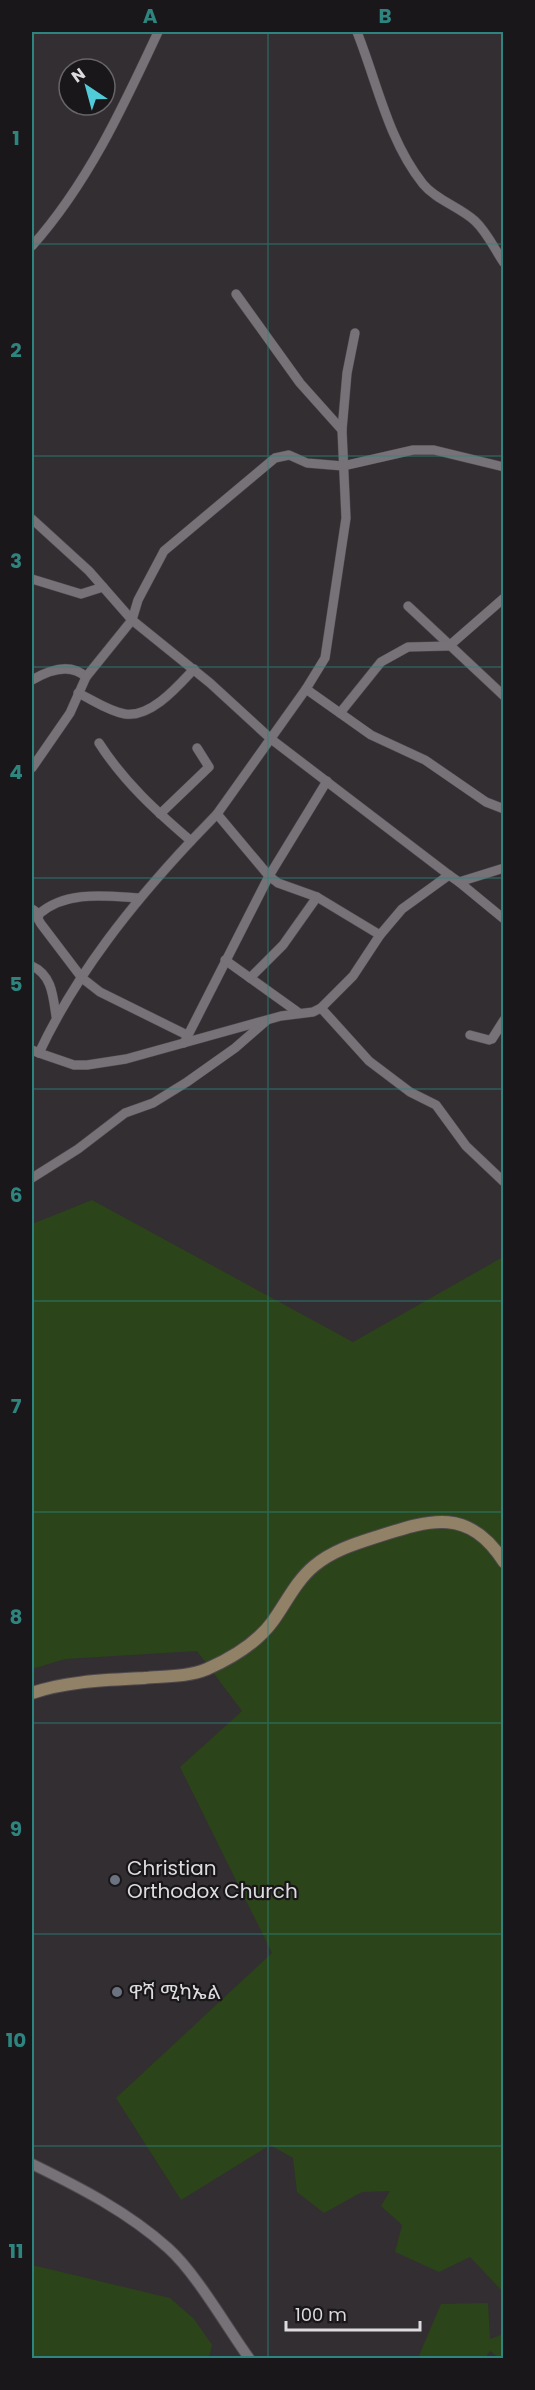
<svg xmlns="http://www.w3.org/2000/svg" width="535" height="2390" font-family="Poppins,'Noto Sans Ethiopic',sans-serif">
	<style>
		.green { fill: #2c4419 }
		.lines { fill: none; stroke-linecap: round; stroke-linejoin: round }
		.minor-casing { stroke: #4d494d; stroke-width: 10 }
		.tertiary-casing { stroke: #4d494d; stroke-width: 12 }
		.secondary-casing { stroke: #4d494d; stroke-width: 14 }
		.minor { stroke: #777277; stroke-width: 9 }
		.tertiary { stroke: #777277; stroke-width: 10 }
		.secondary { stroke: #918167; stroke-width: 12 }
		.grid { fill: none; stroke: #2e857f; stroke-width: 1.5; stroke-opacity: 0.55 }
		.worship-dot { fill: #6b7280; stroke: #191719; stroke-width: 2 }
		.labels { text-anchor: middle; stroke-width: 4.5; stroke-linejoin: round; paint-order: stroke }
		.poi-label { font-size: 20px; fill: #dddbdd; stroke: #191719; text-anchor: start }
		.neatline { fill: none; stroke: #2e857f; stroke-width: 2 }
		.grid-label { font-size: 20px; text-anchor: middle; font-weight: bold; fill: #2e857f }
	</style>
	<rect width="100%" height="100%" fill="#322e32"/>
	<g class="green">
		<polygon points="92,1200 353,1342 503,1257 503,2292 470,2257 439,2272 395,2252 402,2225 381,2206 390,2191 362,2192 324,2213 297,2192 293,2158 270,2145 181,2200 116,2098 272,1953 180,1767 242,1711 197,1651 65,1659 32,1669 32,1224"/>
		<polygon points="32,2265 170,2298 194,2319 212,2345 209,2358 32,2358"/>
		<polygon points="488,2303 490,2339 501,2335 503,2326 503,2358 499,2358 490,2351 485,2358 418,2358 441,2304"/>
	</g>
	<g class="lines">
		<g class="minor-casing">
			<g id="minor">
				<path d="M357,32C377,82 388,140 423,184C436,200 460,207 475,221C487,232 495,250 504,263"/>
				<path d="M32,246C88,183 123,107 158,32"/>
				<polyline points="342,430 347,373 355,333"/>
				<polyline points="32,519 89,571 132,620 210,683 271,739 449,875 459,882 504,868"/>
				<polyline points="32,579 81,594 103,587"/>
				<polyline points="408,606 504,696"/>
				<path d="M32,680C49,670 70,662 86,677"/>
				<polyline points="306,689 371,735 425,760 486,802 504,809"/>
				<path d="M78,693C93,700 108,711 125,714C151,718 178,686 194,669"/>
				<polyline points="340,713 381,662 408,647 449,646 504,598"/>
				<path d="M99,743C124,782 156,811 191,841L217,814L269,876L184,1043"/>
				<polyline points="32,768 70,713 86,677 132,620 138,600 164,551 275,458 289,455 307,463 343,466 413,450 434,450 504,467"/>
				<polyline points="160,814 209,767 197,748"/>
				<polyline points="217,814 306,689 325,658 346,518 342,430 300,383 236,294"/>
				<polyline points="459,882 504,919"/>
				<path d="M32,909L39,914C66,890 107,896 139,898"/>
				<polyline points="39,914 38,919 41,924 82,978 100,992 187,1035"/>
				<polyline points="380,935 402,909 449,875"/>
				<polyline points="225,960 299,1013"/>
				<path d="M32,966C52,975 53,996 56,1016"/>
				<polyline points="250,978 283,945 317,897"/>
				<polyline points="321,1008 369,1061 410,1092 436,1105 466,1146 504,1182"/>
				<polyline points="470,1035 489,1040 492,1039 504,1020"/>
				<path d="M32,1050L39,1053C76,974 132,904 191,841"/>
				<polyline points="39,1053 74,1065 87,1065 126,1059 281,1016 313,1012 321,1008 353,976 380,935 317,897 278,883 269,876 327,781"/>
				<polyline points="32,1178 78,1149 125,1113 153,1103 187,1082 235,1048 266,1021"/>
			</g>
		</g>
		<g class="tertiary-casing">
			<path id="tertiary" d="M32,2164C79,2187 128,2212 168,2248C196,2273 226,2326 249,2358"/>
		</g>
		<g class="secondary-casing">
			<path id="secondary" d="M32,1693C67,1681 107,1680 144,1678C165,1676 188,1677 207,1669C232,1658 257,1643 273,1621C286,1603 296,1581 314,1566C332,1551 354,1544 376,1537C429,1520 468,1506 504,1562"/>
		</g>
		<use href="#minor" class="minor"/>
		<use href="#tertiary" class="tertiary"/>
		<use href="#secondary" class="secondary"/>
	</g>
	<path class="grid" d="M268,32V2358M32,244H504M32,456H504M32,667H504M32,878H504M32,1089H504M32,1301H504M32,1512H504M32,1723H504M32,1934H504M32,2146H504"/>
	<g class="worship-dot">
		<circle cx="115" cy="1880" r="6"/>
		<circle cx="117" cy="1992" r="6"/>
	</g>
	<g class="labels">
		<g class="poi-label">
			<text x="127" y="1875">Christian<tspan x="127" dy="23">Orthodox Church</tspan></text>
			<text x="129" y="1999">ዋሻ ሚካኤል</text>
		</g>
	</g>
	<rect width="535" height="2390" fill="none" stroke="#191719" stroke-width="66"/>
	<g transform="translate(87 87) rotate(324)"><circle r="28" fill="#191719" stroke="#676567" stroke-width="1.5"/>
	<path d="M0-4.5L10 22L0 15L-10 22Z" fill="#52cbd9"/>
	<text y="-9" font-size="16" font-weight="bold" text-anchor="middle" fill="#dddbdd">N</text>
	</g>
	<path d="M286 2321v9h134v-9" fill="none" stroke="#dddbdd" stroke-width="3"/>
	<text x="295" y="2321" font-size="18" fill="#dddbdd" stroke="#191719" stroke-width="4.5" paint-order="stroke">100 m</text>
	<rect x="33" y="33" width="469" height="2324" class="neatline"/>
	<g class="grid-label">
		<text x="150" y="23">A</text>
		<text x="385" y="23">B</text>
		<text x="16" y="145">1</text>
		<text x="16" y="357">2</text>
		<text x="16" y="568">3</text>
		<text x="16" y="779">4</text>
		<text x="16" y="991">5</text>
		<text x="16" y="1202">6</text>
		<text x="16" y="1413">7</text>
		<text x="16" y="1624">8</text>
		<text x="16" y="1836">9</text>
		<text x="16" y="2047">10</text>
		<text x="16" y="2258">11</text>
	</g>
</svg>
